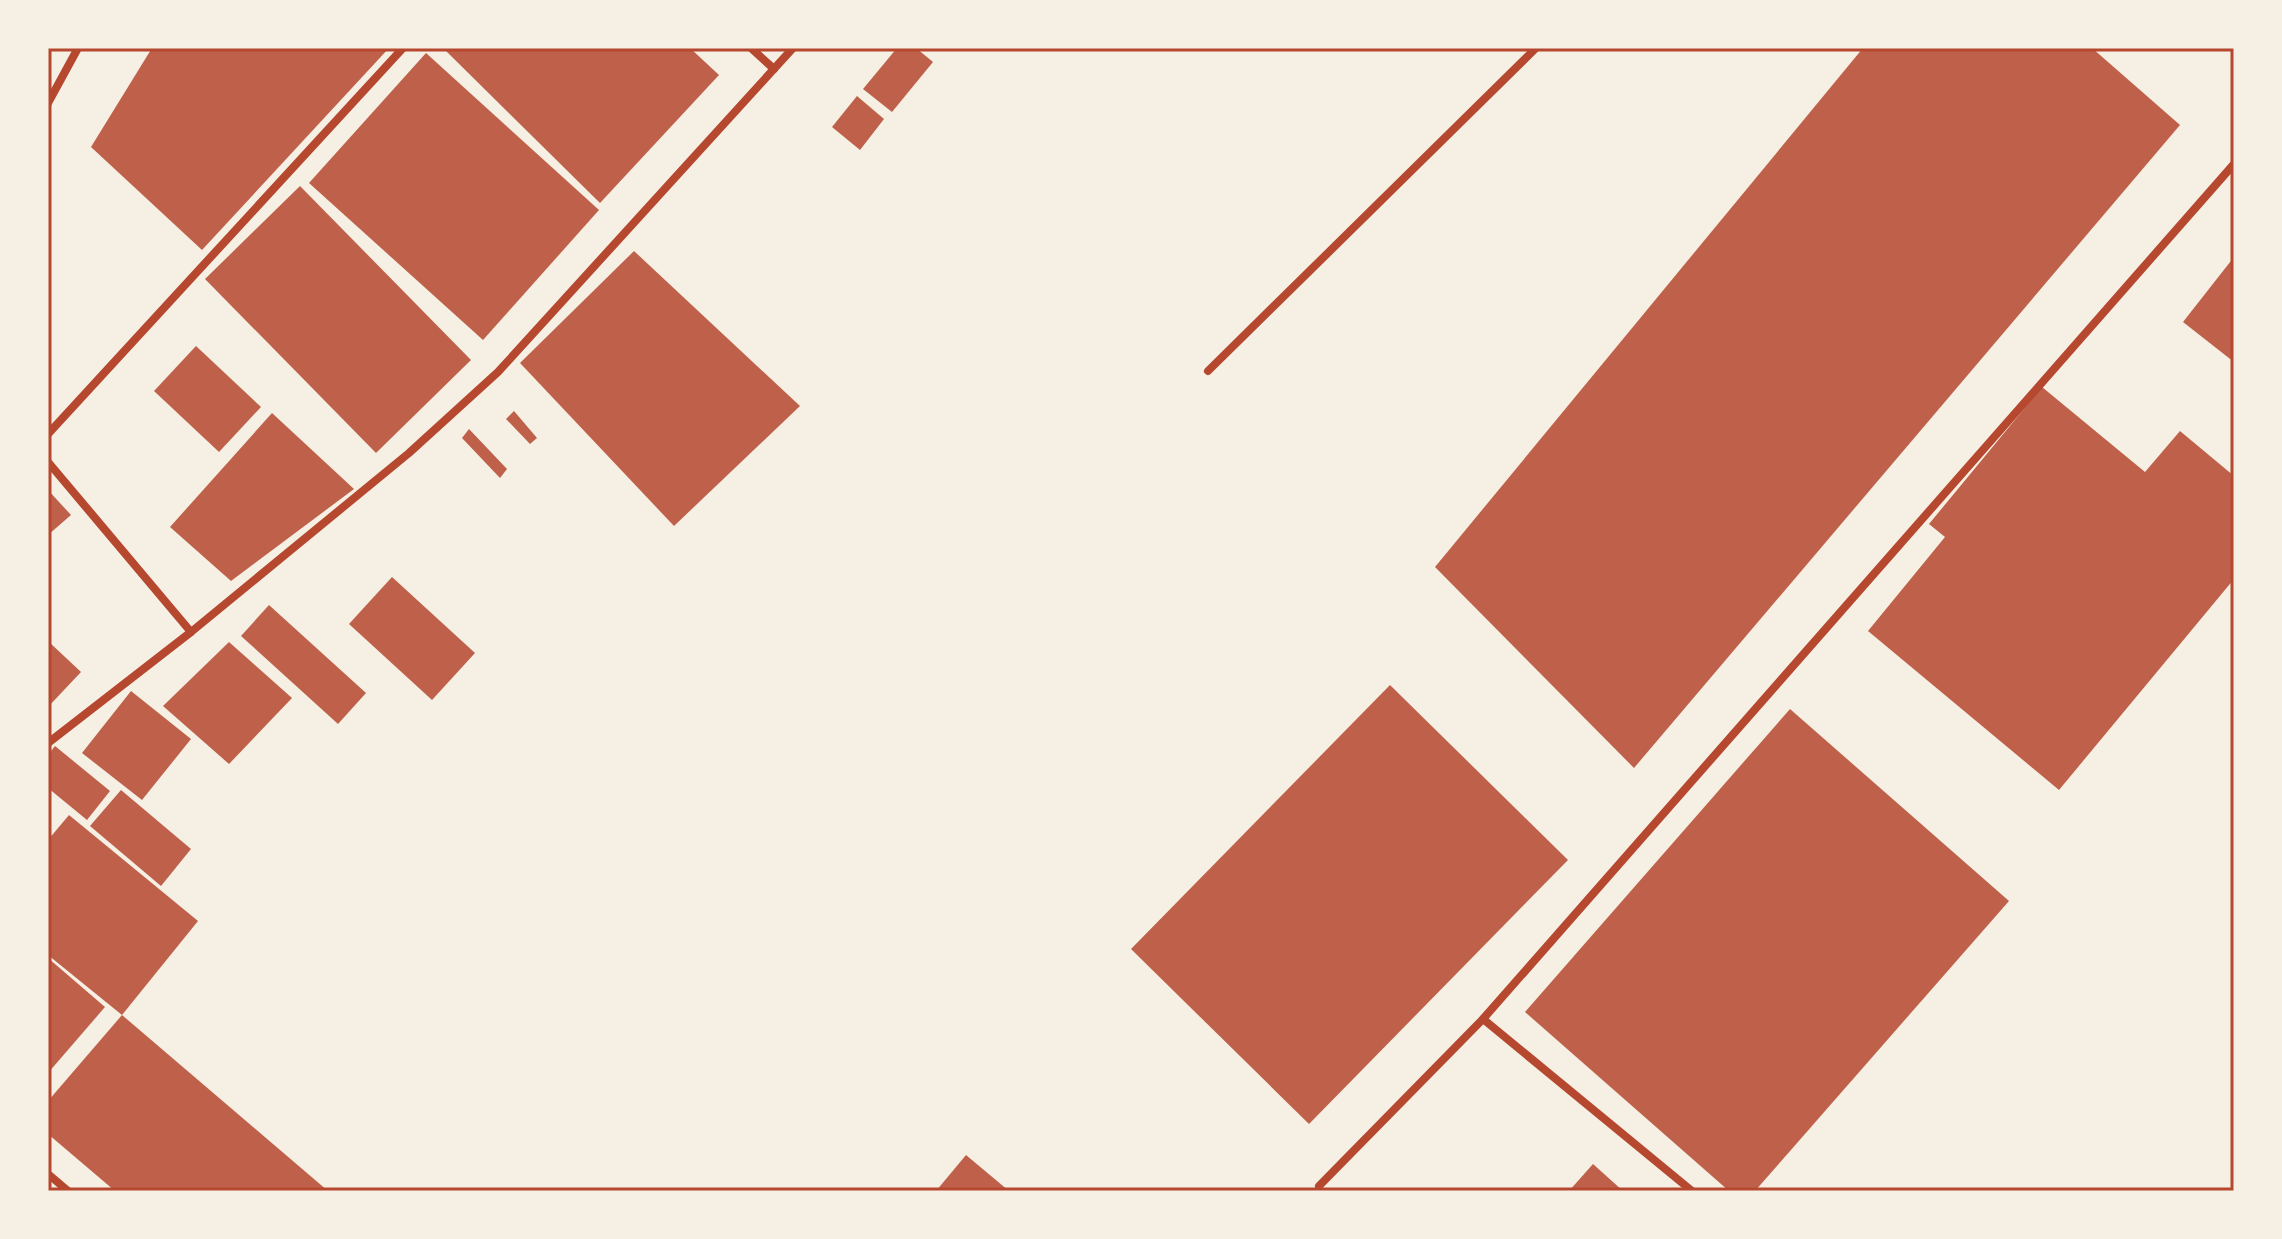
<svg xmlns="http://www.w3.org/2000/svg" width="2282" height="1239" font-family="'DM Sans',sans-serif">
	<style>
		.building { fill: #bf614a }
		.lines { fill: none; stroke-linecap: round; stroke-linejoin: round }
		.minor { stroke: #b5482f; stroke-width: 8 }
		.neatline { fill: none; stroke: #b5482f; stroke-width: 3 }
	</style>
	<rect width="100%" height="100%" fill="#f6efe4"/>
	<g class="building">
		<polygon points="152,48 389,48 202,250 91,147"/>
		<polygon points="443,48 690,48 719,75 600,203"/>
		<polygon points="897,48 916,48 933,62 892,112 863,89"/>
		<polygon points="1863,48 2092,48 2180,125 1634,768 1435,567"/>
		<polygon points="426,53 599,210 483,340 309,183"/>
		<polygon points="857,96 884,119 860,150 832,127"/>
		<polygon points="300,186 471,360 376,453 205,279"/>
		<polygon points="634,251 800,406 674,526 520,363"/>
		<polygon points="2234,257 2234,362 2183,322"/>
		<polygon points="196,346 261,407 219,452 154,391"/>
		<polygon points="2042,387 2145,472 2180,431 2234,476 2234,579 2059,790 1868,631 1945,537 1929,524"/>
		<polygon points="514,411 537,438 530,444 506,419"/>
		<polygon points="272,413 354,489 231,581 170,527"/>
		<polygon points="469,429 507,469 500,478 462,438"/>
		<polygon points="48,490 71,515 48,535"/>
		<polygon points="392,577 475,653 432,700 349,624"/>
		<polygon points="269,605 366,693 338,724 241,636"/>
		<polygon points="48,641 81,672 48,707"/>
		<polygon points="229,642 292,698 229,764 163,706"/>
		<polygon points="1390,685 1568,860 1309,1124 1131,949"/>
		<polygon points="131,691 191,739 142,800 82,753"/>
		<polygon points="1790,709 2009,901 1755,1191 1729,1191 1525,1012"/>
		<polygon points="55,746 110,791 87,820 48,788 48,755"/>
		<polygon points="121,790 191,849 161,886 90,826"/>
		<polygon points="69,815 198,921 122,1015 48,955 48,840"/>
		<polygon points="48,958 105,1007 48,1073"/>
		<polygon points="122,1015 328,1191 115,1191 48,1134 48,1101"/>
		<polygon points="966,1155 1009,1191 936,1191"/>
		<polygon points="1593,1164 1623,1191 1569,1191"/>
	</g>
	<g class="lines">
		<g class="minor">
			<polyline points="751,48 774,69"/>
			<polyline points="48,103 78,48"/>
			<polyline points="1208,371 1536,48"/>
			<polyline points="48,434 403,48"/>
			<polyline points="48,462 191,632"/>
			<polyline points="48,743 191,632 409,453 498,372 793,48"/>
			<polyline points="1483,1019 1692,1191"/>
			<polyline points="48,1174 68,1191"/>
			<polyline points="1319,1186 1483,1019 2234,164"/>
		</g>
	</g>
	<rect width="2282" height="1239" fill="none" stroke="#f6efe4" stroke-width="100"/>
	<rect x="50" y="50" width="2182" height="1139" class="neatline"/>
</svg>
